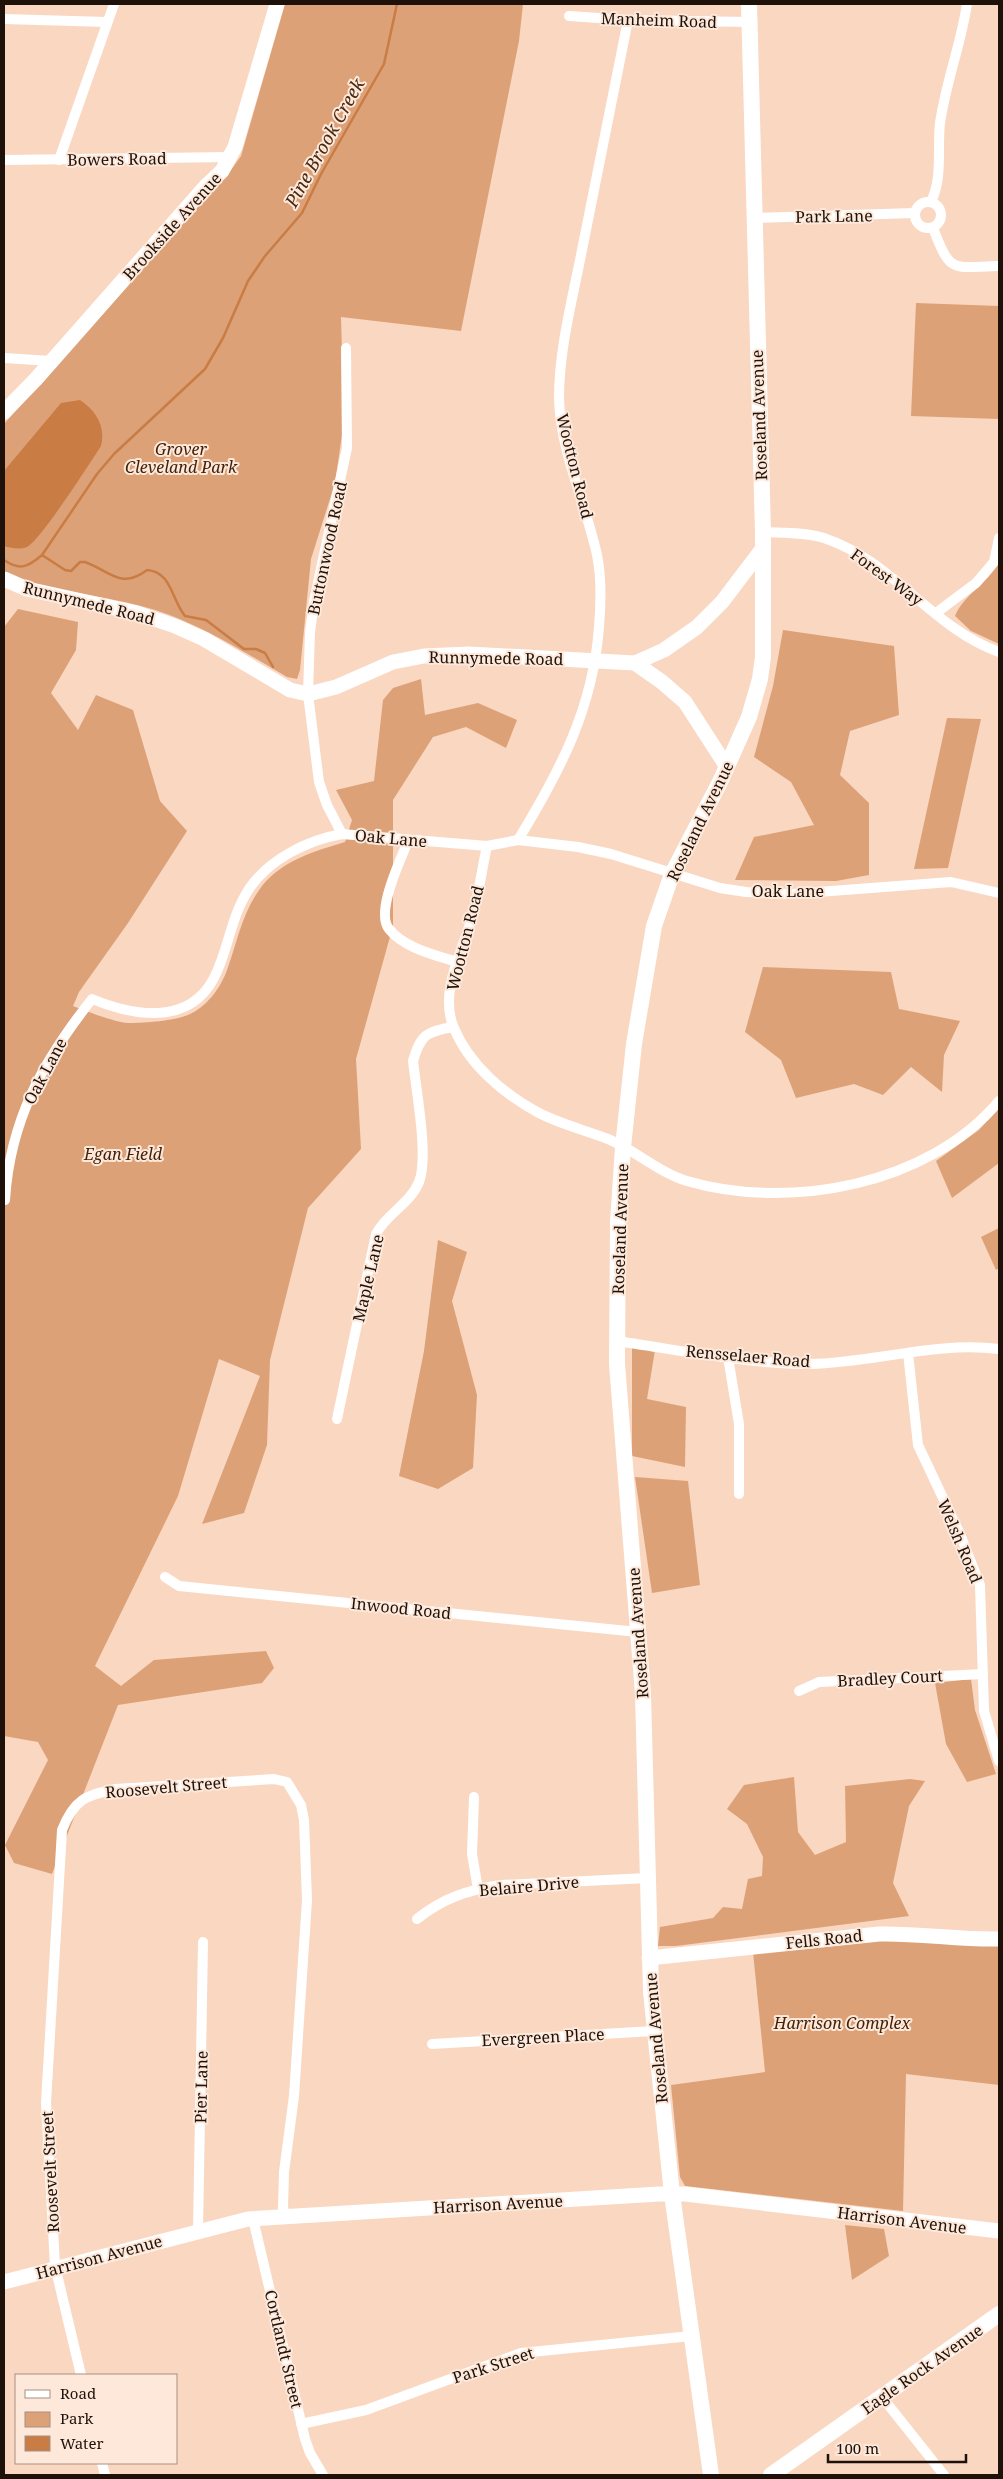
<svg xmlns="http://www.w3.org/2000/svg" width="1003" height="2479" font-family="'Noto Serif',serif">
	<style>
		.green { fill: #dda178 }
		.water { fill: #c97c43 }
		.lines { fill: none; stroke-linecap: round; stroke-linejoin: round }
		.stream { stroke: #c97c43; stroke-width: 2.5 }
		.street { stroke: #fff; stroke-width: 10 }
		.secondary { stroke: #fff; stroke-width: 15 }
		.primary { stroke: #fff; stroke-width: 16 }
		.labels { text-anchor: middle; stroke-width: 4; stroke-linejoin: round; paint-order: stroke }
		.street-label { font-size: 16px; fill: #1d1109; stroke: #fde8da }
		.park-label { font-size: 16px; font-style: italic; fill: #412109; stroke: #fde8da }
		.water-label { font-size: 18px; font-style: italic; fill: #482810; stroke: #fde8da }
	</style>
	<rect width="100%" height="100%" fill="#fad7c1"/>
	<g class="green">
		<path d="M285,4H523L519,41L461,331L341,317L344,421L335,483L311,559L300,670L297,679L287,677C244,652 202,625 155,610C105,594 52,594 4,572V424L231,170L241,156Z"/>
		<polygon points="916,303 999,306 999,419 911,416"/>
		<path d="M999,562V644L971,631L955,616C964,594 988,584 999,562Z"/>
		<path d="M18,609L78,622L76,650L51,693L78,730L96,695L133,710L160,801L187,831L128,923L79,992L73,1006C86,1011 114,1022 128,1023C143,1023 178,1021 192,1013C208,1005 221,987 227,970C238,940 242,912 262,886C283,860 315,851 345,842L352,820L336,790L374,781L383,700L393,688L421,679L425,715L478,703L517,720L506,748L466,727L433,737L393,800V926L356,1059L361,1149L308,1208L270,1360L267,1445L244,1513L202,1524L260,1376L219,1359L178,1496L95,1666L121,1686L154,1660L266,1651L274,1668L262,1683L118,1705L52,1874L14,1863L5,1845L48,1760L38,1742L4,1736V627Z"/>
		<polygon points="783,630 894,646 899,715 850,731 840,775 869,803 869,875 836,881 735,880 754,837 814,825 791,782 754,757 773,686"/>
		<polygon points="947,718 981,719 948,868 914,869"/>
		<polygon points="763,967 891,972 899,1009 960,1021 944,1055 942,1092 911,1067 883,1095 854,1084 796,1098 781,1060 745,1032"/>
		<polygon points="999,1108 999,1163 952,1198 936,1161 979,1130"/>
		<polygon points="999,1228 999,1268 996,1270 981,1237"/>
		<polygon points="438,1240 467,1252 452,1301 477,1395 473,1468 438,1489 399,1476 424,1351"/>
		<polygon points="632,1346 655,1350 647,1399 686,1407 685,1467 632,1456"/>
		<polygon points="635,1477 688,1481 700,1585 652,1593"/>
		<polygon points="971,1679 975,1710 996,1774 967,1782 946,1744 935,1683"/>
		<polygon points="794,1777 798,1832 815,1855 846,1842 845,1786 910,1779 925,1781 909,1806 893,1883 909,1916 676,1946 658,1946 660,1927 713,1918 723,1907 742,1909 748,1879 762,1876 763,1857 747,1824 727,1809 744,1785"/>
		<polygon points="880,1936 999,1945 999,2085 906,2074 903,2211 685,2186 680,2177 671,2085 765,2072 753,1952"/>
		<polygon points="845,2225 884,2229 889,2256 852,2280"/>
	</g>
	<path class="water" d="M80,400C96,411 106,426 101,446C90,463 40,541 27,547C20,550 11,548 4,546V471L61,403Z"/>
	<g class="lines">
		<g class="stream">
			<path d="M42,555L65,570L71,571L80,562H85C110,571 121,590 147,570C172,572 171,599 185,616L206,620L244,649H256L265,653L273,667"/>
			<path d="M4,560C20,571 28,567 42,555L97,474L114,454L205,369L223,338L248,281L265,256L302,213L321,174L384,64L397,4"/>
		</g>
		<g class="street">
			<polyline points="569,16 628,20 749,22"/>
			<polyline points="4,19 107,22"/>
			<polyline points="4,160 231,157"/>
			<polyline points="59,160 114,4"/>
			<circle cx="928" cy="215" r="13"/>
			<path d="M931,202C943,177 937,150 940,123C946,82 961,44 967,4"/>
			<polyline points="753,218 915,213"/>
			<path d="M933,228C951,275 952,267 999,266"/>
			<polyline points="4,358 51,361"/>
			<path d="M763,532C783,533 805,532 824,538C893,561 932,628 999,652"/>
			<polyline points="936,613 976,583 994,562 999,538"/>
			<polyline points="342,834 327,805 319,782 308,694 310,632 314,601 347,448 346,348"/>
			<path d="M518,840C560,771 593,709 599,627C601,603 602,579 597,555C586,504 560,451 559,398C559,350 572,301 581,255C597,177 612,98 628,20"/>
			<path d="M408,841C401,859 375,912 389,929C404,948 435,955 457,962"/>
			<path d="M487,846C482,869 479,892 473,914C464,949 438,991 454,1028C469,1065 505,1095 539,1113C560,1124 585,1130 608,1139C635,1150 658,1172 687,1181C789,1211 929,1185 999,1101"/>
			<path d="M5,1200C10,1120 43,1061 92,999C133,1016 189,1026 214,978C229,949 230,918 249,889C269,859 308,840 342,834L487,846L518,840L578,847L611,854L720,888L746,892L791,894L951,882L999,893"/>
			<path d="M617,1341C679,1350 748,1364 810,1364C873,1363 936,1341 999,1349"/>
			<polyline points="908,1353 918,1445 960,1534 980,1585 984,1711 999,1761"/>
			<polyline points="728,1357 739,1424 739,1494"/>
			<path d="M337,1419L376,1234C386,1214 410,1204 419,1182C429,1157 416,1090 413,1061C421,1034 426,1032 453,1027"/>
			<polyline points="165,1577 179,1586 638,1632"/>
			<polyline points="799,1691 819,1682 983,1674"/>
			<polyline points="474,1797 472,1854 478,1889"/>
			<path d="M417,1919C443,1898 468,1890 501,1885L648,1878"/>
			<polyline points="432,2044 654,2031"/>
			<polyline points="253,2219 305,2439 310,2453 323,2475"/>
			<polyline points="198,2231 203,1942"/>
			<path d="M81,2375L55,2266L46,2103L62,1830C74,1800 85,1795 116,1789L274,1779L287,1782L301,1805L304,1820L307,1900L294,2096L284,2172L283,2208L286,2216"/>
			<polyline points="882,2397 944,2475"/>
			<polyline points="301,2424 366,2410 521,2353 691,2336"/>
			<polyline points="102,2463 105,2475"/>
		</g>
		<g class="secondary">
			<polyline points="4,412 36,379 206,186 222,171 235,147 277,4"/>
			<polyline points="4,579 27,589 137,613 175,626 204,639 290,690 308,694 336,687 393,662 424,656 469,654 635,663 664,650 697,627 722,602 763,548"/>
			<polyline points="635,663 662,682 685,702 727,767"/>
			<path d="M649,1958L879,1934C920,1933 959,1940 999,1939"/>
			<polyline points="4,2282 248,2219 659,2194 685,2194 999,2231"/>
		</g>
		<g class="primary">
			<polyline points="711,2475 672,2194 651,1992 643,1694 617,1364 618,1222 623,1147 634,1044 654,926 672,874 720,782 749,717 760,679 763,657 763,532 749,4"/>
			<polyline points="771,2475 999,2314"/>
		</g>
	</g>
	<g class="labels">
		<g class="street-label">
			<text transform="translate(659 20) rotate(2)" y="6">Manheim Road</text>
			<text transform="translate(117 159) rotate(-1)" y="6">Bowers Road</text>
			<text transform="translate(834 216) rotate(-1)" y="6">Park Lane</text>
			<text transform="translate(172 226) rotate(-48)" y="6">Brookside Avenue</text>
			<text transform="translate(759 415) rotate(-92)" y="6">Roseland Avenue</text>
			<text transform="translate(575 466) rotate(76)" y="6">Wootton Road</text>
			<text transform="translate(327 548) rotate(-78)" y="6">Buttonwood Road</text>
			<text transform="translate(887 577) rotate(36)" y="6">Forest Way</text>
			<text transform="translate(89 603) rotate(14)" y="6">Runnymede Road</text>
			<text transform="translate(496 658) rotate(1)" y="6">Runnymede Road</text>
			<text transform="translate(700 821) rotate(-64)" y="6">Roseland Avenue</text>
			<text transform="translate(391 838) rotate(5)" y="6">Oak Lane</text>
			<text x="788" y="897">Oak Lane</text>
			<text transform="translate(465 938) rotate(-76)" y="6">Wootton Road</text>
			<text transform="translate(45 1071) rotate(-62)" y="6">Oak Lane</text>
			<text transform="translate(620 1229) rotate(-88)" y="6">Roseland Avenue</text>
			<text transform="translate(368 1278) rotate(-77)" y="6">Maple Lane</text>
			<text transform="translate(748 1356) rotate(5)" y="6">Rensselaer Road</text>
			<text transform="translate(960 1541) rotate(67)" y="6">Welsh Road</text>
			<text transform="translate(401 1608) rotate(6)" y="6">Inwood Road</text>
			<text transform="translate(638 1633) rotate(-94)" y="6">Roseland Avenue</text>
			<text transform="translate(890 1678) rotate(-3)" y="6">Bradley Court</text>
			<text transform="translate(166 1787) rotate(-5)" y="6">Roosevelt Street</text>
			<text transform="translate(529 1886) rotate(-5)" y="6">Belaire Drive</text>
			<text transform="translate(824 1939) rotate(-6)" y="6">Fells Road</text>
			<text transform="translate(543 2037) rotate(-3)" y="6">Evergreen Place</text>
			<text transform="translate(656 2038) rotate(-95)" y="6">Roseland Avenue</text>
			<text transform="translate(201 2087) rotate(-89)" y="6">Pier Lane</text>
			<text transform="translate(50 2172) rotate(-93)" y="6">Roosevelt Street</text>
			<text transform="translate(498 2204) rotate(-3)" y="6">Harrison Avenue</text>
			<text transform="translate(902 2220) rotate(7)" y="6">Harrison Avenue</text>
			<text transform="translate(99 2257) rotate(-15)" y="6">Harrison Avenue</text>
			<text transform="translate(284 2349) rotate(77)" y="6">Cortlandt Street</text>
			<text transform="translate(493 2365) rotate(-18)" y="6">Park Street</text>
			<text transform="translate(922 2369) rotate(-35)" y="6">Eagle Rock Avenue</text>
		</g>
		<g class="park-label">
			<text x="181" y="455">Grover<tspan x="181" dy="18">Cleveland Park</tspan></text>
			<text x="123" y="1160">Egan Field</text>
			<text x="842" y="2029">Harrison Complex</text>
		</g>
		<g class="water-label">
			<text transform="translate(325 143) rotate(-61)" y="6">Pine Brook Creek</text>
		</g>
	</g>
	<rect width="1003" height="2479" fill="none" stroke="#1d1109" stroke-width="10"/>
	<rect x="15" y="2374" width="162" height="90" fill="#fde8da" stroke="#a39286"/>
	<rect x="25" y="2390" width="25" height="8" fill="#ffffff" stroke="#a39286"/>
	<text x="60" y="2399" font-size="15" fill="#1d1109">Road</text>
	<rect x="25" y="2412" width="25" height="15" fill="#dda178" stroke="#a39286"/>
	<text x="60" y="2424" font-size="15" fill="#1d1109">Park</text>
	<rect x="25" y="2436" width="25" height="15" fill="#c97c43" stroke="#a39286"/>
	<text x="60" y="2449" font-size="15" fill="#1d1109">Water</text>
	<path d="M828 2454v8h138v-8" fill="none" stroke="#1d1109" stroke-width="2.5"/>
	<text x="836" y="2454" font-size="15" fill="#1d1109" stroke="#fde8da" stroke-width="4" paint-order="stroke">100 m</text>
</svg>
